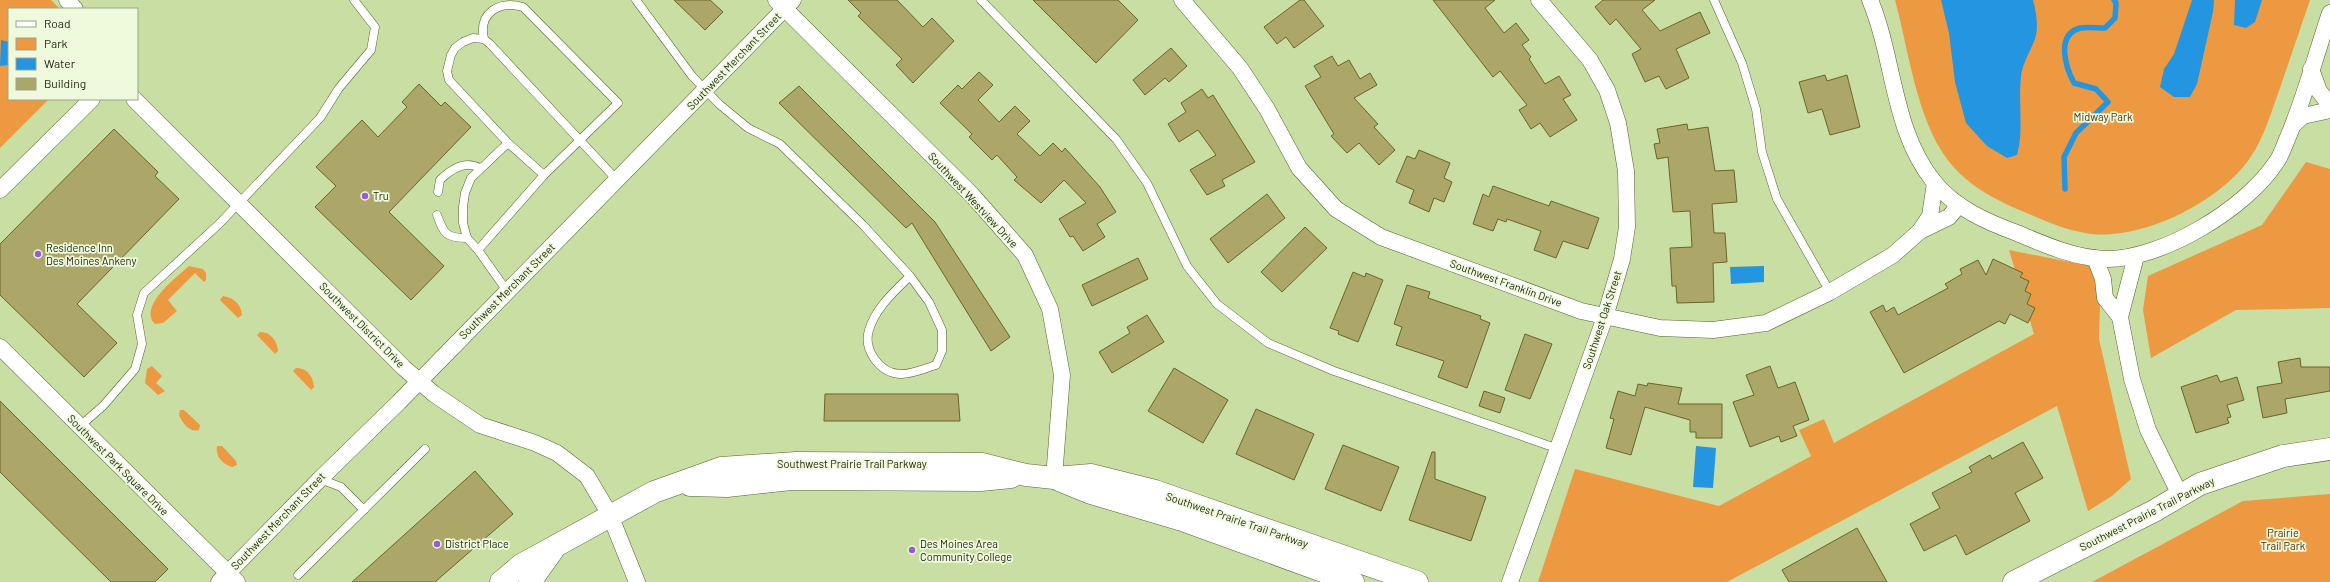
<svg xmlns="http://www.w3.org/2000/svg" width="2330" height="582" font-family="Barlow,sans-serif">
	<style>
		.green { fill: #ec9941 }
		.water { fill: #2495e0 }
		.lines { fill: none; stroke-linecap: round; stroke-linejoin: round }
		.stream { stroke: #2495e0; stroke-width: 5.5 }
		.building { fill: #aca669; stroke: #6a6528 }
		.lane-casing { stroke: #54652e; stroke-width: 9 }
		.street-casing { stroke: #54652e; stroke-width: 17 }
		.secondary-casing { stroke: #54652e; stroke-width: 23 }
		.lane { stroke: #fff; stroke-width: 8 }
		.street { stroke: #fff; stroke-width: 16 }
		.secondary { stroke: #fff; stroke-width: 22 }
		.poi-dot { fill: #965cd4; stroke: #effadd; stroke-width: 1.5 }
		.labels { text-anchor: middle; stroke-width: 3.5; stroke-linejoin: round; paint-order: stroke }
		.street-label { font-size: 11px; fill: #1c230c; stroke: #effadd }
		.park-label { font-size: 11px; fill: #502e06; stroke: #effadd }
		.poi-label { font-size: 11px; fill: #1c230c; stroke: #effadd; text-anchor: start }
	</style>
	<rect width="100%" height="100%" fill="#c9dea3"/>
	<g class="green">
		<polygon points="0,0 51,0 60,9 9,9 9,99 49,99 0,148"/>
		<path d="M1895,0H2310C2300,29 2290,59 2280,88C2271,112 2265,136 2250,158C2220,202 2139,243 2085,233C2061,229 2039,218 2017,209C1990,197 1965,183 1947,159C1916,117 1909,51 1895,0Z"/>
		<polygon points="2306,162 2330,169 2330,308 2236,310 2151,358 2143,310 2148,276 2262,225"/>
		<polygon points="2009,250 2101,268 2099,339 2131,479 2112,496 2088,511 2057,406 1727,582 1538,582 1575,469 1719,506 1811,456 1799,430 1824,419 1834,443 2034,334"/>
		<path d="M189,266L203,269L206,273V280L204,282L195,273L168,300L177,311L163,323L155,324C138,306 177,277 189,266Z"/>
		<path d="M223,296C234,298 241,304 242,315L238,318L220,300Z"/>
		<path d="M260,332C271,332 277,341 278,351L275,354L257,335Z"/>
		<polygon points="152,366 162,376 156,383 165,391 158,395 145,383 147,369"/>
		<path d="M296,368C307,368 313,376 314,387L311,390L293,371Z"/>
		<path d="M180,410H184L200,425L199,430C189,433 183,423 179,415Z"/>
		<path d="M217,446H222L236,461L237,465L232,467C223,464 215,457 217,446Z"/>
		<polygon points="2330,494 2330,582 2092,582 2243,501"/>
	</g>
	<g class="water">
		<path d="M1941,0H2033C2036,12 2039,26 2035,39C2030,52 2023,62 2021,76C2018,103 2024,130 2017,155L2007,158L1987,146L1966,123L1955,82L1949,33Z"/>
		<polygon points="2192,0 2214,0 2213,12 2197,84 2190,97 2174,97 2160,87 2164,69 2174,54"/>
		<polygon points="2235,0 2262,0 2255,22 2246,28 2234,25"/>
		<polygon points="1,40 9,42 9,65 0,66"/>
		<polygon points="1764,266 1764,282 1731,284 1730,267"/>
		<polygon points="1696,446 1716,448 1713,488 1693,487"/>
	</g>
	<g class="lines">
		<path class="stream" d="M2065,189L2064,157L2076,133L2108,102L2096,89L2074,83C2066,68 2055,35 2080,28C2087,27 2098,28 2105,28L2115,18L2116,3L2114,0"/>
	</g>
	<g class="building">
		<polygon points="674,0 710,0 723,12 705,30"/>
		<polygon points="848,0 897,0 923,27 932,18 954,41 913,83 896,65 902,59 858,16 861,13"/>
		<polygon points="1033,0 1118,0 1138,20 1096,63"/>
		<polygon points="1300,0 1304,0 1324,26 1294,48 1286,37 1277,44 1264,27"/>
		<polygon points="1433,0 1495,0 1485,8 1504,33 1516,23 1529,40 1522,45 1531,57 1529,59 1545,84 1559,76 1571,95 1563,99 1577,120 1550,137 1540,123 1531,129 1519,110 1527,105 1500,71 1493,77"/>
		<polygon points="1603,0 1655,0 1642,10 1660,31 1700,12 1710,33 1676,49 1689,78 1666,89 1659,76 1645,82 1632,54 1641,49 1616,19 1610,25 1595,7"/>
		<polygon points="1171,48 1187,66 1169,82 1165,78 1145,95 1133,80"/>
		<polygon points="1332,56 1338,66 1349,60 1360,79 1370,73 1377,85 1354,98 1378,124 1374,127 1395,150 1379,165 1359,143 1347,153 1331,136 1334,134 1305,86 1321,77 1314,66"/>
		<polygon points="979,72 993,85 978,100 999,122 1015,106 1030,121 1017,134 1040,156 1053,143 1062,152 1065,148 1100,187 1116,212 1097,224 1105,237 1083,251 1073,236 1070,237 1059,219 1086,203 1064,180 1041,203 1014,180 1017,177 997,155 992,160 969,137 972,134 940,103 958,85 962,89"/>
		<polygon points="1825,75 1827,81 1847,75 1860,127 1830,135 1822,109 1808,113 1799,82"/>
		<polygon points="419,84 441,106 445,102 471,127 389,212 444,266 411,300 315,207 336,186 316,167 362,120 378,137 407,107 402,102"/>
		<polygon points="799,86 935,222 1010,337 991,351 912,223 906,228 779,103"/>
		<polygon points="1202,89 1208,98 1213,95 1255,162 1222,180 1225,186 1207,195 1190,170 1216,155 1198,130 1179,142 1168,124 1186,112 1181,103"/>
		<polygon points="1687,124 1688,130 1708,127 1715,171 1734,170 1737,202 1712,204 1714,233 1725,233 1727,262 1713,263 1714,302 1677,303 1676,286 1672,286 1670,248 1692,247 1690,211 1673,212 1668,157 1657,159 1654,144 1660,143 1657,129"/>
		<polygon points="114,129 158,172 155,176 179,199 77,304 117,343 84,377 0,295 0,244"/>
		<polygon points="1419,150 1450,163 1444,178 1452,182 1444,202 1434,198 1429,212 1409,203 1414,190 1396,182 1407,156 1415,159"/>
		<polygon points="1493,186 1549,206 1551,201 1599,218 1588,249 1563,241 1556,258 1534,250 1541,231 1507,219 1506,222 1498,219 1493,231 1473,224 1483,194 1489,197"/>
		<polygon points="1267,194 1285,218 1228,263 1210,239"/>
		<polygon points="1305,227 1327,248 1282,292 1261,272"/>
		<polygon points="1138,258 1148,279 1092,306 1082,285"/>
		<polygon points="1993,259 2023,273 2020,277 2029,281 2025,291 2031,294 2027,304 2035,308 2028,323 2010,314 2005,324 1999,321 1904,373 1870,312 1883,305 1886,312 1894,307 1898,315 1948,288 1945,284 1962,274 1960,269 1978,260 1986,275"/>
		<polygon points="1353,272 1365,277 1366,273 1383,280 1358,342 1338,334 1339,331 1330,328"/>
		<polygon points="1407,285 1430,292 1428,298 1481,316 1480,319 1490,323 1467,388 1438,377 1444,361 1396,345 1402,327 1394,324"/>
		<polygon points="1147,315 1164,342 1112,373 1099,352 1130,333 1127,327"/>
		<polygon points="1525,334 1552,344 1530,399 1505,390"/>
		<polygon points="2300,358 2301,367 2330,367 2330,391 2285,399 2287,413 2263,418 2257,387 2282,383 2278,362"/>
		<polygon points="1770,366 1778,388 1795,382 1809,420 1793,426 1797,436 1781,442 1779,436 1750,447 1733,402 1754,395 1746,375"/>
		<polygon points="1174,368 1228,400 1203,443 1148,411"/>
		<polygon points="2217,375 2220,382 2237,377 2244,400 2227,405 2231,417 2227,418 2229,423 2196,433 2181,387"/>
		<polygon points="1648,383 1682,388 1678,404 1722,404 1722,438 1696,438 1696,432 1690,432 1690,420 1645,407 1631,455 1606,448 1614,419 1610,418 1618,391 1635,396 1638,384 1647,386"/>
		<polygon points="1484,391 1505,398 1500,413 1479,406"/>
		<polygon points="825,394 958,394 960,421 824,421"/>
		<polygon points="0,401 168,569 155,582 111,582 0,472"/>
		<polygon points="1256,409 1314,434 1294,480 1236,454"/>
		<polygon points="2023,442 2043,478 2015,493 2030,521 1966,555 1956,535 1924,551 1910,524 1940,508 1932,493 1972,472 1969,467 1990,455 1992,459"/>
		<polygon points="1343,445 1399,467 1381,511 1325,489"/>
		<polygon points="1432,452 1435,452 1435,479 1486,497 1471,541 1409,520"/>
		<polygon points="475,471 513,514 435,582 352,582"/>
		<polygon points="1857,528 1887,582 1789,582 1782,570"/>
	</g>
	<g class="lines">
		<g class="lane-casing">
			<g id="lane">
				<path d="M636,0L692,76L719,104L748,128L780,144L863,225L910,276L929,302L942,330V351L936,365C926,368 911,375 900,374C879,373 863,349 869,330C876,307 894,292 910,276"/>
				<polyline points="981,0 1116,139 1147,183 1187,266 1217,304 1268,343 1334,371 1556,448"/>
				<polyline points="1714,0 1742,63 1756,109 1762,152 1777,199 1830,292"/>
				<path d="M484,39C478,13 499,0 523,7L618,103L544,175L508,143"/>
				<path d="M438,192L440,180C451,169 465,160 480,168"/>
				<path d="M437,215C444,234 446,238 467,238"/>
				<polyline points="478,250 544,175"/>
				<polyline points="507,291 478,250 467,238 463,223 463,207 465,193 471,178 508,143 449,80 447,71 451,55 455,48 463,42 473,38 484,39 490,44 617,180"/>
				<polyline points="80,426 103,406 135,369 142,344 137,315 144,293 219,224 320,118 339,88 371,50 375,27 354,0"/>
				<polyline points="320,479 341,487 364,510"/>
				<polyline points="298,575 425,449"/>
			</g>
		</g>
		<g class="street-casing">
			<g id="street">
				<polyline points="67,0 75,9"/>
				<polyline points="776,0 972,195 1025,255 1050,309 1062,375 1054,478"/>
				<polyline points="1182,0 1240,68 1267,109 1299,168 1336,209 1381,237 1581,311 1660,328 1713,330 1766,323 1830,292 1893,255 1920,231 1949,217 1959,205"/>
				<path d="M1870,0C1895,60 1892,130 1934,182C1955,208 1987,222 2017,233C2045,245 2075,258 2106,259C2161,260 2245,209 2275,164C2281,157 2284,146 2288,137C2305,97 2316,54 2330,13"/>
				<polyline points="2311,69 2319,91 2330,105"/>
				<polyline points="134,99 404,368 434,394 480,425 535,443 557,453 587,476 610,515 637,582"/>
				<polyline points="2293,125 2303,116 2330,110"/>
				<polyline points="0,190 92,99"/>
				<polyline points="1920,231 1930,216 1935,183"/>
				<polyline points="2095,258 2103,279 2105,298 2120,317 2136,256"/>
				<polyline points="2120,317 2132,379 2148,430 2180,495"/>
				<polyline points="0,347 237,582"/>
				<polyline points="219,582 320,479 399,402 793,0"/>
				<polyline points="1510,582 1605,317 1622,259 1627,227 1626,171 1618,123 1607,90 1590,60 1539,0"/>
			</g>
		</g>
		<g class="secondary-casing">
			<g id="secondary">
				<polyline points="1059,480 1091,493 1182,520 1353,582"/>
				<polyline points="690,485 727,486 791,479 981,480 1011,477"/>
				<polyline points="501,582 521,565 654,492 721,468 796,463 982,464 1026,475 1054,478 1091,475 1155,491 1417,582"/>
				<polyline points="530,582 553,550"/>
				<polyline points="2014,582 2154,511 2200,484 2283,456 2330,449"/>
			</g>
		</g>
		<use href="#lane" class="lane"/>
		<use href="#street" class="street"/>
		<use href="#secondary" class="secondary"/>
	</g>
	<g class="poi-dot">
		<circle cx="365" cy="196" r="4"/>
		<circle cx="38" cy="254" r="4"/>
		<circle cx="437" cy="544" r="4"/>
		<circle cx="912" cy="550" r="4"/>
	</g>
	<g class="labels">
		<g class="street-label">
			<text transform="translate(734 61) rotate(-46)" y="4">Southwest Merchant Street</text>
			<text transform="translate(973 200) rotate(47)" y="4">Southwest Westview Drive</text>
			<text transform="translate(1506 283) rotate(20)" y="4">Southwest Franklin Drive</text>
			<text transform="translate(507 291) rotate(-45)" y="4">Southwest Merchant Street</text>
			<text transform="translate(1602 320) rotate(-72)" y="4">Southwest Oak Street</text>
			<text transform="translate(362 325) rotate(45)" y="4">Southwest District Drive</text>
			<text x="852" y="468">Southwest Prairie Trail Parkway</text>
			<text transform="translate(118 465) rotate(45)" y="4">Southwest Park Square Drive</text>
			<text transform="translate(2147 514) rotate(-27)" y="4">Southwest Prairie Trail Parkway</text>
			<text transform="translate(1237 520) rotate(19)" y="4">Southwest Prairie Trail Parkway</text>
			<text transform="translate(278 521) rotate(-46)" y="4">Southwest Merchant Street</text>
		</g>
		<g class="park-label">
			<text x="2103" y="121">Midway Park</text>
			<text x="2283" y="537">Prairie<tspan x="2283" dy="13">Trail Park</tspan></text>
		</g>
		<g class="poi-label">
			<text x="373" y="200">Tru</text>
			<text x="46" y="252">Residence Inn<tspan x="46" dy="13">Des Moines Ankeny</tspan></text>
			<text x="445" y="548">District Place</text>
			<text x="920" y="548">Des Moines Area<tspan x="920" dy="13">Community College</tspan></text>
		</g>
	</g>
	<rect x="8" y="8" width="130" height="92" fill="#effadd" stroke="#9ba489"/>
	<rect x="16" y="21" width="20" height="6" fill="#ffffff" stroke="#9ba489"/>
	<text x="44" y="28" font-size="12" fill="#1c230c">Road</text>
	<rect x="16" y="38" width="20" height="12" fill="#ec9941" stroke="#9ba489"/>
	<text x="44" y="48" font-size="12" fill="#1c230c">Park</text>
	<rect x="16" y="58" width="20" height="12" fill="#2495e0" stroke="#9ba489"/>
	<text x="44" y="68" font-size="12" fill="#1c230c">Water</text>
	<rect x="16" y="78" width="20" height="12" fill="#aca669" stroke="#9ba489"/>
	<text x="44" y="88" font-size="12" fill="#1c230c">Building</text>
</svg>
